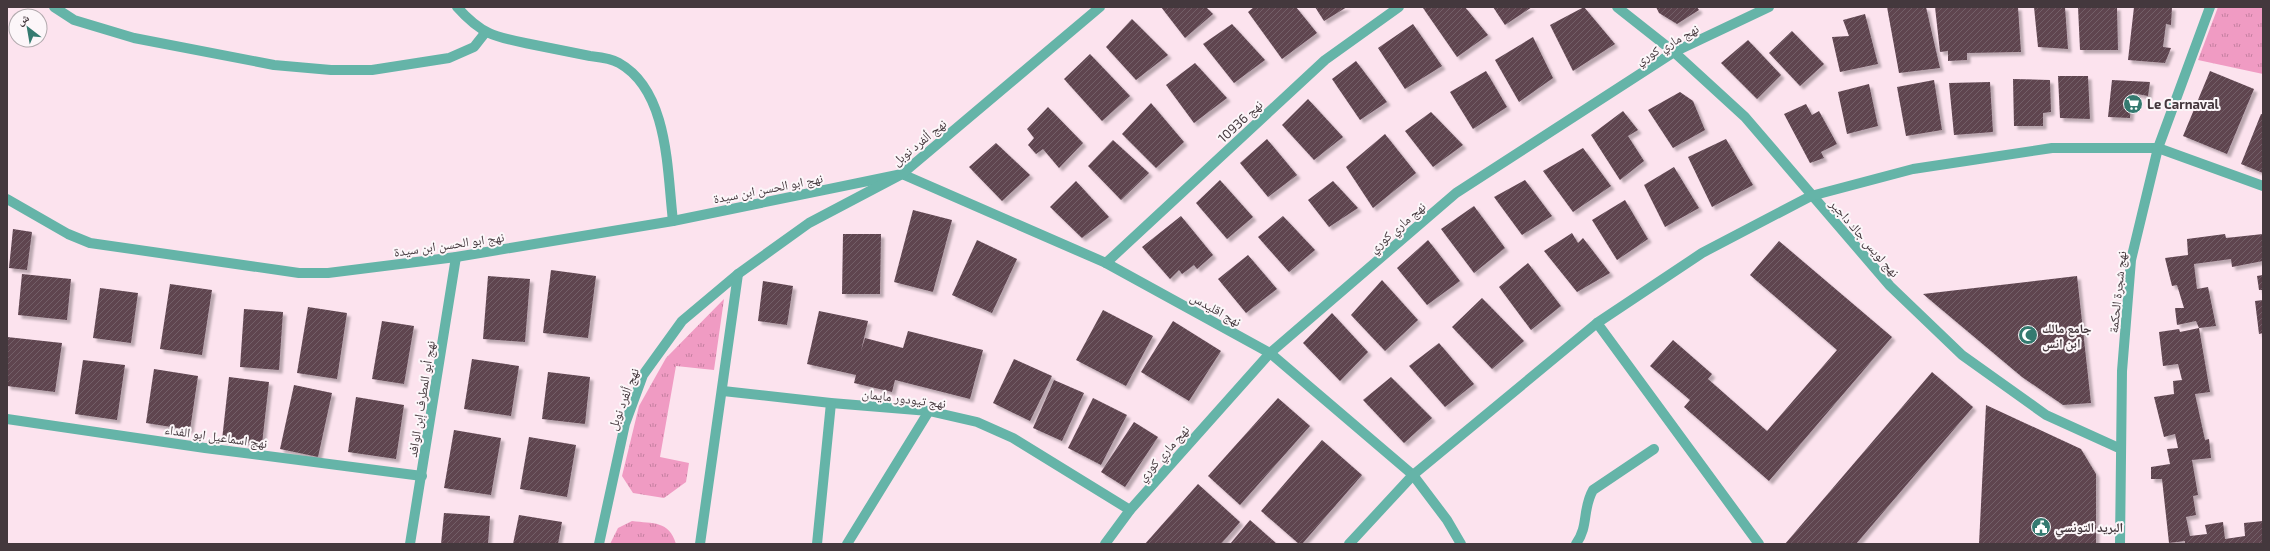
<svg xmlns="http://www.w3.org/2000/svg" width="2270" height="551" font-family="'Exo 2','Noto Naskh Arabic',sans-serif">
	<style>
		.grass { fill: url(#grass-tufts) }
		.building { fill: url(#building-hatch); filter: url(#shadow) }
		.lines { fill: none; stroke-linecap: round; stroke-linejoin: round }
		.minor { stroke: #65b4a8; stroke-width: 10 }
		.labels { text-anchor: middle; stroke-width: 4; stroke-linejoin: round; paint-order: stroke }
		.street-label { font-size: 13px; fill: #44383d; stroke: #fcf6f9 }
		.poi-label { font-size: 13px; font-weight: bold; fill: #44383d; stroke: #fcf6f9; text-anchor: start }
	</style>
	<defs>
		<pattern id="grass-tufts" width="24" height="20" patternUnits="userSpaceOnUse"><rect width="24" height="20" fill="#f09bc3"/><path d="M3 7l-1-3M5 7V3M7 7l1-3M15 17l-1-3M17 17v-4M19 17l1-3" fill="none" stroke="#c47fa0"/></pattern>
		<pattern id="building-hatch" width="6" height="6" patternUnits="userSpaceOnUse"><rect width="6" height="6" fill="#5e4550"/><path d="M-1 1l2-2M0 6l6-6M5 7l2-2" fill="none" stroke="#735e67"/></pattern>
		<filter id="shadow"><feDropShadow dx="3.5" dy="3.5" stdDeviation="1" flood-color="#0004"/></filter>
	</defs>
	<rect width="100%" height="100%" fill="#fce3ee"/>
	<g class="grass">
		<polygon points="2218,7 2263,7 2263,74 2198,60"/>
		<polygon points="724,299 714,370 676,366 660,457 689,463 686,482 664,498 633,493 622,476 639,406 666,358"/>
		<path d="M632,521C653,524 669,520 676,544H610L618,528Z"/>
	</g>
	<g class="building">
		<polygon points="1161,7 1206,7 1213,14 1185,38"/>
		<polygon points="1254,7 1296,7 1317,33 1282,59 1248,12"/>
		<polygon points="1315,7 1347,7 1324,21"/>
		<polygon points="1425,7 1465,7 1488,35 1457,57 1423,8"/>
		<polygon points="1493,7 1532,7 1505,25"/>
		<polygon points="1584,7 1615,44 1573,71 1550,25"/>
		<polygon points="1656,7 1697,7 1699,10 1677,24 1659,13"/>
		<polygon points="1887,7 1926,7 1940,68 1899,73"/>
		<polygon points="1935,7 2018,7 2021,52 1967,53 1967,60 1948,61 1948,51 1940,52"/>
		<polygon points="2034,7 2065,7 2068,49 2038,47"/>
		<polygon points="2078,7 2117,7 2118,50 2080,50"/>
		<polygon points="2134,7 2172,7 2171,25 2166,24 2163,47 2171,48 2165,63 2128,60"/>
		<polygon points="1865,14 1878,64 1840,72 1832,37 1849,36 1843,20"/>
		<polygon points="1132,19 1168,55 1136,80 1106,47"/>
		<polygon points="1232,24 1265,60 1234,83 1203,44"/>
		<polygon points="1413,24 1442,66 1405,89 1378,48"/>
		<polygon points="1792,31 1824,64 1800,86 1769,53"/>
		<polygon points="1533,37 1553,78 1519,102 1495,60"/>
		<polygon points="1748,40 1781,75 1757,99 1721,63"/>
		<polygon points="1090,54 1130,96 1102,121 1064,79"/>
		<polygon points="1356,61 1387,102 1360,120 1332,79"/>
		<polygon points="1195,63 1227,98 1194,123 1166,85"/>
		<polygon points="1486,71 1507,107 1473,129 1450,92"/>
		<polygon points="2210,71 2254,89 2227,154 2183,136"/>
		<polygon points="2058,76 2088,76 2090,119 2060,118"/>
		<polygon points="2013,79 2050,80 2051,112 2043,113 2043,126 2014,126"/>
		<polygon points="1934,80 1942,130 1906,136 1897,87"/>
		<polygon points="2112,80 2150,82 2148,96 2132,93 2130,118 2108,117"/>
		<polygon points="1990,82 1993,132 1954,135 1949,83"/>
		<polygon points="1869,84 1878,126 1847,134 1838,92"/>
		<polygon points="1680,92 1693,101 1705,130 1673,148 1648,110"/>
		<polygon points="1308,99 1343,137 1314,160 1282,125"/>
		<polygon points="1151,103 1184,142 1156,168 1122,134"/>
		<polygon points="1806,104 1812,115 1819,111 1837,144 1821,152 1824,158 1810,163 1784,114"/>
		<polygon points="1048,107 1083,143 1059,168 1043,149 1036,154 1028,145 1034,138 1027,129"/>
		<polygon points="1623,111 1638,130 1628,136 1644,161 1620,180 1591,135"/>
		<polygon points="1431,112 1463,145 1433,167 1405,131"/>
		<polygon points="2261,114 2263,114 2263,173 2241,164"/>
		<polygon points="1385,134 1416,173 1373,208 1346,167"/>
		<polygon points="1267,139 1297,175 1268,197 1240,163"/>
		<polygon points="1726,139 1753,185 1712,207 1688,157"/>
		<polygon points="1113,140 1149,173 1121,200 1088,166"/>
		<polygon points="996,143 1030,175 1002,201 969,167"/>
		<polygon points="1583,148 1611,186 1573,212 1543,171"/>
		<polygon points="1674,167 1699,208 1665,227 1644,185"/>
		<polygon points="1220,180 1253,217 1227,239 1196,203"/>
		<polygon points="1525,180 1552,216 1522,235 1494,197"/>
		<polygon points="1076,181 1109,217 1082,238 1050,207"/>
		<polygon points="1333,181 1358,208 1329,227 1308,200"/>
		<polygon points="1625,200 1648,239 1617,260 1592,220"/>
		<polygon points="1474,206 1505,248 1474,273 1441,229"/>
		<polygon points="913,210 952,220 933,292 894,282"/>
		<polygon points="1181,216 1213,255 1197,269 1194,265 1182,274 1179,270 1170,279 1142,247"/>
		<polygon points="1283,216 1315,250 1289,272 1258,237"/>
		<polygon points="13,229 32,232 27,270 9,268"/>
		<polygon points="1572,233 1578,243 1583,238 1610,273 1577,292 1544,251"/>
		<polygon points="843,234 881,234 880,294 842,294"/>
		<polygon points="2225,234 2226,238 2263,234 2263,261 2232,267 2231,259 2194,264 2197,289 2208,287 2216,326 2199,328 2210,392 2195,394 2205,440 2209,439 2211,458 2192,460 2198,495 2193,496 2196,515 2186,517 2190,536 2207,534 2205,525 2223,522 2225,539 2245,536 2244,523 2263,521 2263,544 2185,544 2185,541 2169,543 2162,479 2151,479 2151,467 2170,464 2167,449 2178,448 2175,434 2164,437 2154,397 2174,394 2173,381 2182,380 2178,364 2163,366 2159,332 2179,329 2180,332 2199,328 2196,321 2177,325 2175,308 2184,308 2177,285 2172,286 2165,258 2188,255 2187,239"/>
		<polygon points="977,240 1017,259 992,313 952,295"/>
		<polygon points="1428,240 1460,281 1427,305 1397,268"/>
		<polygon points="1779,241 1892,337 1769,481 1684,407 1690,400 1650,366 1673,340 1712,374 1703,385 1708,379 1767,431 1837,350 1750,275"/>
		<polygon points="1248,255 1277,289 1246,313 1218,279"/>
		<polygon points="1528,263 1561,306 1531,330 1499,287"/>
		<polygon points="551,270 596,276 588,338 543,333"/>
		<polygon points="22,274 71,279 67,320 18,315"/>
		<polygon points="2263,275 2263,290 2259,290 2257,276"/>
		<polygon points="488,276 530,279 525,342 483,339"/>
		<polygon points="2077,276 2091,403 2063,405 2022,377 1923,294"/>
		<polygon points="1382,280 1418,320 1385,351 1351,315"/>
		<polygon points="763,281 793,286 787,325 758,321"/>
		<polygon points="170,284 212,290 202,355 160,349"/>
		<polygon points="100,288 138,293 131,343 93,338"/>
		<polygon points="1482,298 1524,341 1492,369 1452,327"/>
		<polygon points="2263,300 2263,333 2259,334 2255,301"/>
		<polygon points="308,307 347,313 337,379 297,373"/>
		<polygon points="244,309 283,312 279,370 240,367"/>
		<polygon points="1103,310 1153,336 1126,386 1076,360"/>
		<polygon points="819,311 868,321 861,351 865,338 903,348 908,331 983,350 970,399 895,380 892,392 854,383 856,375 807,364"/>
		<polygon points="1332,313 1368,352 1340,381 1303,343"/>
		<polygon points="382,321 414,326 404,384 372,379"/>
		<polygon points="1173,321 1221,351 1189,401 1141,372"/>
		<polygon points="7,337 62,343 55,392 7,386"/>
		<polygon points="1439,343 1474,384 1445,407 1409,366"/>
		<polygon points="472,359 519,366 511,416 464,409"/>
		<polygon points="1014,359 1052,376 1030,421 993,403"/>
		<polygon points="83,360 125,365 117,420 75,414"/>
		<polygon points="154,369 198,376 190,430 146,423"/>
		<polygon points="548,372 590,377 585,424 542,419"/>
		<polygon points="1932,372 1973,407 1856,544 1785,544"/>
		<polygon points="229,377 269,382 262,444 222,440"/>
		<polygon points="1391,377 1432,418 1404,443 1363,400"/>
		<polygon points="1054,380 1084,393 1062,441 1033,428"/>
		<polygon points="294,385 332,393 318,457 280,449"/>
		<polygon points="356,397 404,405 396,459 348,452"/>
		<polygon points="1093,398 1127,415 1101,465 1068,448"/>
		<polygon points="1278,398 1310,426 1240,505 1208,476"/>
		<polygon points="1986,405 2081,449 2096,474 2096,544 1979,544"/>
		<polygon points="1134,422 1158,437 1125,487 1101,472"/>
		<polygon points="454,430 501,438 491,495 444,488"/>
		<polygon points="529,437 576,445 567,497 520,489"/>
		<polygon points="1322,440 1362,475 1302,544 1299,544 1261,511"/>
		<polygon points="1198,484 1240,522 1221,544 1145,544"/>
		<polygon points="444,513 490,516 488,544 441,544"/>
		<polygon points="519,515 562,522 558,544 513,544"/>
		<polygon points="1250,520 1277,544 1230,544"/>
	</g>
	<g class="lines">
		<g class="minor">
			<polyline points="54,7 74,20 134,38 274,65 331,70 372,70 449,58 474,47 485,33"/>
			<path d="M457,7C482,35 495,37 530,44C550,48 570,52 590,56C599,57 611,58 619,63C669,91 667,171 673,221"/>
			<polyline points="1617,7 1674,52 1745,117 1890,286 1962,355 2046,415 2121,449"/>
			<polyline points="7,199 68,234 90,243 299,273 328,273 456,257 673,221 902,174 1106,263 1270,353 1413,475 1447,520 1461,544"/>
			<polyline points="1106,263 1325,60 1399,7"/>
			<polyline points="1597,323 1759,544"/>
			<polyline points="723,391 831,403 929,411 977,422 1013,438 1130,510"/>
			<polyline points="7,419 205,448 422,476"/>
			<polyline points="410,544 456,257"/>
			<polyline points="599,544 625,424 643,375 682,321 738,274 809,223 902,174 1100,7"/>
			<polyline points="700,544 738,274"/>
			<polyline points="817,544 831,403"/>
			<polyline points="847,544 929,411"/>
			<polyline points="1105,544 1130,510 1270,353 1456,193 1674,52 1769,7"/>
			<polyline points="1349,544 1413,475 1597,323 1702,253 1811,196 1913,169 2052,148 2158,148 2263,186"/>
			<path d="M1576,544C1589,526 1582,509 1593,490L1654,449"/>
			<polyline points="2120,544 2122,371 2131,260 2158,148 2210,7"/>
		</g>
	</g>
	<defs>
		<g id="supermarket-disc" transform="scale(1)"><circle r="9.5" fill="#347a70" stroke="#fcf6f9"/><path d="M-6-5.5h2.5l.6 2H6L4.5 2H-2.5L-4.4-4H-6ZM-1.5 3.2a1.3 1.3 0 1 0 .1 0ZM3 3.2a1.3 1.3 0 1 0 .1 0Z" fill="#fff"/></g>
		<g id="mosque-disc" transform="scale(1)"><circle r="9.5" fill="#347a70" stroke="#fcf6f9"/><path d="M3.5-4.9A6 6 0 1 0 3.5 4.9A5 5 0 1 1 3.5-4.9Z" fill="#fff"/></g>
		<g id="civic-disc" transform="scale(1)"><circle r="9.5" fill="#347a70" stroke="#fcf6f9"/><path d="M-.6-6.5H3V-4.5H.6V-3L4-1V1h2V6H-6V1h2V-1L-.6-3ZM-1.2 2.5V6h2.4V2.5Z" fill="#fff"/></g>
	</defs>
	<g fill-rule="evenodd">
		<use href="#supermarket-disc" x="2133" y="104"/>
		<use href="#mosque-disc" x="2028" y="335"/>
		<use href="#civic-disc" x="2041" y="527"/>
	</g>
	<g class="labels">
		<g class="street-label">
			<text transform="translate(1667 44) rotate(-29)" y="5">نهج ماري كوري</text>
			<text transform="translate(1240 121) rotate(-43)" y="5">نهج 10936</text>
			<text transform="translate(919 142) rotate(-39)" y="5">نهج ألفرد نوبل</text>
			<text transform="translate(768 188) rotate(-11)" y="5">نهج ابو الحسن ابن سيدة</text>
			<text transform="translate(1397 227) rotate(-41)" y="5">نهج ماري كوري</text>
			<text transform="translate(1865 238) rotate(49)" y="5">نهج لويس جاك داجير</text>
			<text transform="translate(449 244) rotate(-8)" y="5">نهج ابو الحسن ابن سيدة</text>
			<text transform="translate(2117 292) rotate(-84)" y="5">نهج شجرة الحكمة</text>
			<text transform="translate(1216 309) rotate(29)" y="5">نهج اقليدس</text>
			<text transform="translate(904 398) rotate(7)" y="5">نهج تيودور مايمان</text>
			<text transform="translate(421 399) rotate(-81)" y="5">نهج أبو المطرف إبن الوافد</text>
			<text transform="translate(623 399) rotate(-69)" y="5">نهج ألفرد نوبل</text>
			<text transform="translate(216 436) rotate(8)" y="5">نهج اسماعيل ابو الفداء</text>
			<text transform="translate(1163 453) rotate(-48)" y="5">نهج ماري كوري</text>
		</g>
		<g class="poi-label">
			<text x="2147" y="109">Le Carnaval</text>
			<text x="2042" y="333">جامع مالك<tspan x="2042" dy="15">ابن انس</tspan></text>
			<text x="2055" y="532">البريد التونسي</text>
		</g>
	</g>
	<rect width="2270" height="551" fill="none" stroke="#44383d" stroke-width="16"/>
	<g transform="translate(28 28) rotate(329)"><circle r="19" fill="#fcf6f9" stroke="#b2aaae"/>
	<path d="M0-3L7 15L0 10L-7 15Z" fill="#347a70"/>
	<text y="-6" font-size="11" font-weight="bold" text-anchor="middle" fill="#44383d">ش</text>
	</g>
</svg>
